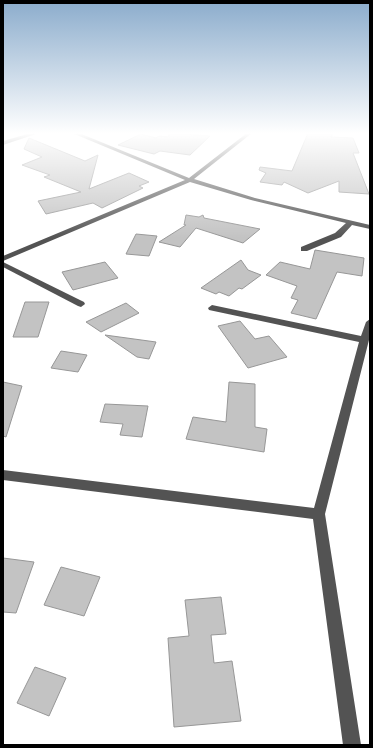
<svg xmlns="http://www.w3.org/2000/svg" width="373" height="748" font-family="'Fira Sans',sans-serif">
	<style>
		.building { fill: #c3c3c3; stroke: #979797 }
		.lines { fill: none; stroke-linecap: round; stroke-linejoin: round }
		.minor { fill: #535353; fill-rule: evenodd }
	</style>
	<rect width="100%" height="100%" fill="#fff"/>
	<g class="building">
		<polygon points="170,133 210,136 190,155 160,151 154,154 118,145 141,134 156,138 159,136 168,137"/>
		<polygon points="308,133 333,133 331,137 353,138 359,153 353,153 369,194 339,192 339,181 308,193 284,182 282,185 260,182 266,173 259,170 260,167 292,171"/>
		<polygon points="29,138 85,161 98,155 89,189 129,173 149,182 139,186 143,188 102,208 93,203 46,214 38,201 81,192 44,177 50,175 22,165 42,157 24,149"/>
		<polygon points="186,215 199,217 203,215 204,218 260,229 243,243 196,228 180,247 159,242 186,225 184,225"/>
		<polygon points="136,234 157,236 149,256 126,254"/>
		<polygon points="315,250 364,258 362,276 337,272 316,319 291,313 298,300 291,298 297,286 266,275 280,262 310,269"/>
		<polygon points="241,260 248,270 261,275 242,289 239,288 229,296 219,292 216,294 201,288"/>
		<polygon points="105,262 118,278 73,290 62,272"/>
		<polygon points="25,302 49,302 38,337 13,337"/>
		<polygon points="126,303 139,313 101,332 86,322"/>
		<polygon points="240,321 255,339 269,336 287,357 248,368 218,326"/>
		<polygon points="105,335 156,342 149,359 137,357"/>
		<polygon points="61,351 87,355 78,372 51,368"/>
		<polygon points="3,382 22,386 6,437 3,436"/>
		<polygon points="229,382 255,384 255,427 267,429 264,452 186,439 193,417 226,422"/>
		<polygon points="105,404 148,406 142,437 120,435 123,424 100,422"/>
		<polygon points="3,558 34,562 16,613 3,612"/>
		<polygon points="61,567 100,577 84,616 44,605"/>
		<polygon points="221,597 226,634 211,635 214,663 232,661 241,721 174,727 168,638 189,636 185,600"/>
		<polygon points="35,667 66,678 49,716 17,703"/>
	</g>
	<g class="lines">
		<g class="minor">
			<polygon points="31,133 39,133 3,145 3,141"/>
			<polygon points="72,133 79,133 189,178 247,133 252,133 194,179 255,198 370,225 370,229 352,225 341,237 307,251 301,251 301,247 335,233 346,223 251,200 190,182 3,261 3,256 185,180"/>
			<polygon points="3,262 84,302 85,304 81,307 78,306 3,267"/>
			<polygon points="212,305 361,336 366,322 370,319 370,336 325,514 361,745 343,745 313,519 3,480 3,470 314,508 359,342 209,310 208,308"/>
		</g>
	</g>
	<linearGradient id="sky" x2="0" y2="1"><stop stop-color="#8baccc"/><stop offset="0.56" stop-color="#fff"/><stop offset="1" stop-color="#fff" stop-opacity="0"/></linearGradient>
	<rect width="373" height="238" fill="url(#sky)"/>
	<rect width="373" height="748" fill="none" stroke="#000000" stroke-width="8"/>
</svg>
